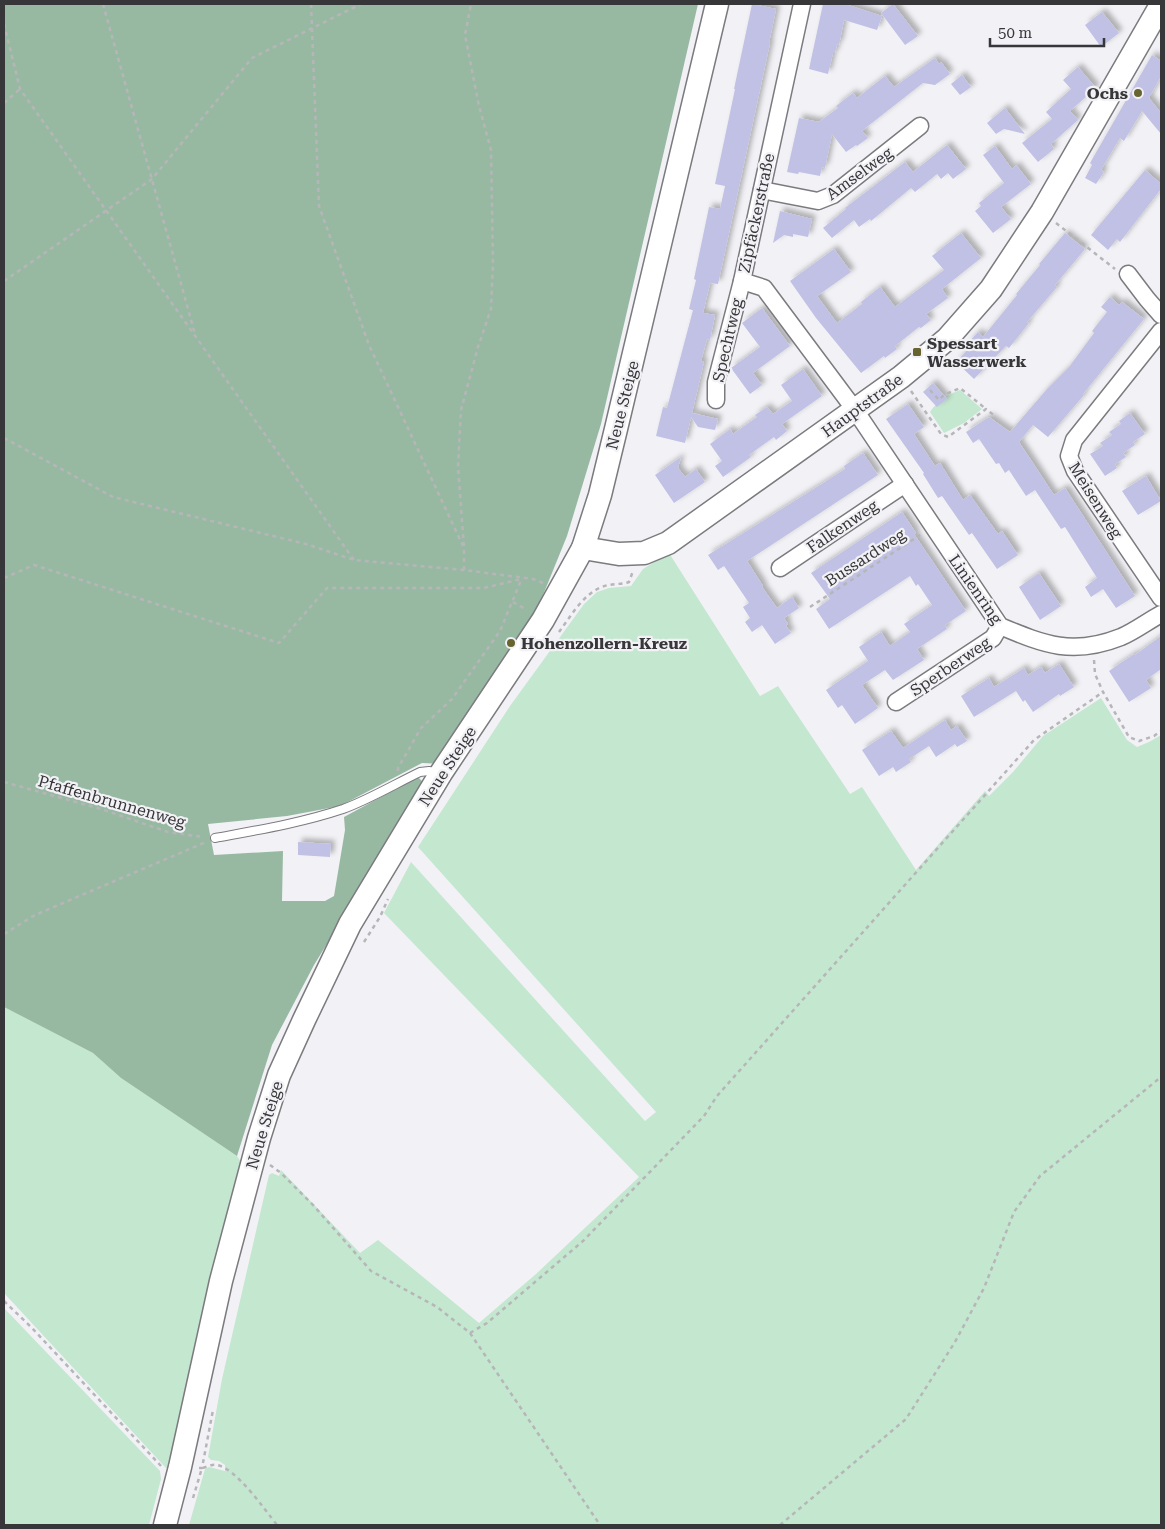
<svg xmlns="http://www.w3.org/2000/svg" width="1165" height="1529" font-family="'Roboto Serif',serif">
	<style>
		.green { fill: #c4e7cf }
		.forest { fill: #97b9a2 }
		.building { fill: #c1c1e5; filter: url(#shadow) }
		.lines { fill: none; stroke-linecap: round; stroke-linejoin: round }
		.lane-casing { stroke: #7b7b7f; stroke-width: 10 }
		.street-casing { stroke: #7b7b7f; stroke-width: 19 }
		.secondary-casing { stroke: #7b7b7f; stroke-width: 25 }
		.path { stroke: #b6b6b9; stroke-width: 2.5; stroke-dasharray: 4 4; stroke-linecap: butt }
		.lane { stroke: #fff; stroke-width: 8 }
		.street { stroke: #fff; stroke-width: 16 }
		.secondary { stroke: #fff; stroke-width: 22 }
		.poi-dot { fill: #676430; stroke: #f2f2f6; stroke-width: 2 }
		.labels { text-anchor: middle; stroke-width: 4.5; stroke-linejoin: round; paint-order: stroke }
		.poi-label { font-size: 16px; font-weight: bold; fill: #373739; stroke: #f2f2f6; text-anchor: start }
		.street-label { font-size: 16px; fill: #373739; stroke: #f2f2f6 }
	</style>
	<defs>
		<filter id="shadow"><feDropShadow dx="4" dy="-4" stdDeviation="2.5" flood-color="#0004"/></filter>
	</defs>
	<rect width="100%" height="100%" fill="#f2f2f6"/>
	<g class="green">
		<path d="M960,390L982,409L964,423L944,433L930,412C938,400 947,395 960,390Z"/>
		<polygon points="669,553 760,696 778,686 850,794 862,787 916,870 985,791 989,796 1013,772 1043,736 1101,698 1127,740 1137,747 1149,742 1161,735 1161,1525 189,1525 205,1469 209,1467 225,1471 225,1465 219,1461 211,1460 208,1457 222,1379 269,1175 272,1173 279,1176 281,1170 360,1253 378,1240 479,1323 536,1274 639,1177 384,913 411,862 645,1121 656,1112 418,847 510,706 584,604 597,592 609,588 631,586 643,569"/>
		<polygon points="4,1007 93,1053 121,1078 237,1156 243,1165 172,1470 166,1468 4,1293"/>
		<polygon points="4,1308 160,1471 161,1479 149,1525 4,1525"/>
	</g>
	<polygon class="forest" points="4,4 698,4 601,424 567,536 528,632 443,764 422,763 340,806 287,816 208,824 214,855 283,851 282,901 325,901 334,896 345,830 344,817 418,777 425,784 314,965 272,1045 237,1156 121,1078 93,1053 4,1007"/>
	<g class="building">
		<polygon points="752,4 776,9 769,43 770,43 718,284 710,283 703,313 715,315 710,340 707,339 701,361 704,362 692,413 718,419 715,430 698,427 691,417 685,443 656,436 663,407 667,408 693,310 695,311 689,309 696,280 694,279 709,207 720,209 725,186 715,184 735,89 734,89"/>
		<polygon points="823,4 845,4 882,16 877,30 844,20 839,45 837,44 835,53 833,53 828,74 809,69"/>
		<polygon points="893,4 918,36 905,45 881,13"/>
		<polygon points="1102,12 1119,33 1101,47 1085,25"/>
		<polygon points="1152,55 1161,61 1161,76 1149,98 1161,113 1161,134 1142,111 1124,141 1120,138 1101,170 1104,172 1096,184 1085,178 1092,165 1090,163"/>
		<polygon points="935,58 939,64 941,62 950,74 935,85 923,83 868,126 862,131 868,138 857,146 856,145 846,152 832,134 825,168 822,167 820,176 799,172 798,174 787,172 799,118 819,122 838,108 836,106 853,93 857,98 885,76 894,87"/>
		<polygon points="1078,67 1096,88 1070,111 1078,120 1051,144 1054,149 1038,162 1022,143 1052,119 1046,112 1071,89 1063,80"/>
		<polygon points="962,75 971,87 960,95 951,84"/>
		<polygon points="1005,108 1025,134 1004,129 996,134 987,123"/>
		<polygon points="947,145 966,169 953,179 948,173 941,179 937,174 915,192 911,188 871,221 870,219 859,227 854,220 832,238 823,228 846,209 845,208 905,162 913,172"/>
		<polygon points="995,146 1012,169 1016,165 1031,184 1001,207 1011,219 993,233 975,211 981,206 979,203 1004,183 983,155"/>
		<polygon points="1145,170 1161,184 1161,189 1120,242 1117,239 1108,250 1091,235"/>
		<polygon points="780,211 812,219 808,237 793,234 793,237 784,235 773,243"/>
		<polygon points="961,233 981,258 942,289 948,298 926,314 931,320 921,328 919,327 895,346 897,349 885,358 884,356 861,373 816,318 790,281 834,249 851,272 817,296 837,323 862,304 861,302 880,287 895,307 944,270 932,256"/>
		<polygon points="1065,233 1085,249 1055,285 1057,287 1027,322 1029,323 1009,348 1006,346 974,379 956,362 971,346 968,343 978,332 983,337 1017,295 1016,294 1040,265 1039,264"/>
		<polygon points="1110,297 1119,305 1122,302 1144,319 1083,394 1084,395 1048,437 1033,425 1019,442 1054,495 1065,488 1135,596 1116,608 1103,589 1091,597 1085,587 1097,578 1065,527 1061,529 1035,490 1026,496 1009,470 1005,473 999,463 996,464 979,439 973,443 966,432 989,417 1010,432 1047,389 1069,367 1094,333 1092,331 1107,312 1101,307"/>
		<polygon points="762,308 790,346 753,373 762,385 750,394 731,368 760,347 742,323"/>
		<polygon points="803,369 822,396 782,424 787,431 776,440 774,437 749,455 751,457 723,477 715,466 722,461 710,444 730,429 733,434 757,417 755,415 767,407 773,414 792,401 781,385"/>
		<polygon points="933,383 947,399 937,407 923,392"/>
		<polygon points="908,404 924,427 914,434 935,466 940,463 963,500 970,495 998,534 1002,531 1018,555 997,569 972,533 969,535 942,496 938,498 923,474 924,473 886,419"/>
		<polygon points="1130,413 1145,434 1133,442 1135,445 1123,453 1126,457 1115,464 1117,468 1105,476 1090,454 1103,446 1100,443 1112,435 1109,432 1121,424 1119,421"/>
		<polygon points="863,453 878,475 747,561 763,586 762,587 777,608 792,597 799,608 784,618 788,624 786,626 791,633 775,644 762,625 752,632 745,622 750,618 743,607 749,603 724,566 718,570 708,555 820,485 845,469 844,466"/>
		<polygon points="681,457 678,468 685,477 696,469 705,482 674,503 655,475"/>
		<polygon points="1146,476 1161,501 1138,515 1122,491"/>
		<polygon points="902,512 916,533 914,534 966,611 945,625 947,629 917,649 924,660 893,680 885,670 862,685 878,708 855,724 842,705 838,708 826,690 868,661 859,647 881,632 890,646 910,632 904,624 932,605 918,584 916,586 910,576 829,629 816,609 830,599 811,573"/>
		<polygon points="1039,573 1061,606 1040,620 1019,587"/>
		<polygon points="1161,636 1161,669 1146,680 1151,688 1129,702 1109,671 1134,654 1135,655"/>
		<polygon points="1059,664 1074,687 1060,696 1059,694 1033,712 1025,700 1023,702 1016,691 974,717 961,696 989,678 994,687 1024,668 1028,675 1041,667 1045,673"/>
		<polygon points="945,720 951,730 957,726 967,741 957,747 955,744 936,757 929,746 909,759 911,762 896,772 893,767 879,776 862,750 891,731 903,748"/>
		<polygon points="298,842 331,844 330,857 298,855"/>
	</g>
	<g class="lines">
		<g class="lane-casing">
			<path id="lane" d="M215,838C258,830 301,823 343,809C368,800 395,784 420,772L429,771L439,773"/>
		</g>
		<g class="street-casing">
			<g id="street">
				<path d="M802,4L742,281L764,288L855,410L1000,626C1045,645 1073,656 1121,637C1135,631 1148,621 1161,614"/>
				<polyline points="762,190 818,201 833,195 920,126"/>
				<polyline points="1128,274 1147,299 1161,315"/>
				<polyline points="1161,331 1074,440 1069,456 1075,471 1161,598"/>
				<polyline points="716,400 716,382 742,281"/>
				<polyline points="780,568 905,484"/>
				<polyline points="896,702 993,638 1000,626"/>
			</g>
		</g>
		<g class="secondary-casing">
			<g id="secondary">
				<polyline points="583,548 619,554 644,553 668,543 901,377 947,339 991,289 1042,212 1161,5"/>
				<polyline points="165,1525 180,1467 221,1281 259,1138 279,1075 304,1020 350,924 441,773 543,620 583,548 600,495 616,429 717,4"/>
			</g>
		</g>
		<g class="path">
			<polyline points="103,4 195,334"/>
			<polyline points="311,4 319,206 369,345 463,546"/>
			<polyline points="4,24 20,89 354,560"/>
			<polyline points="4,103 20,89"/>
			<polyline points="1056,223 1115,269"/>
			<polyline points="4,281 152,179 252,58 361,4"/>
			<polyline points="930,390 939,400 944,395 960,388 986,409"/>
			<polyline points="911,391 941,434 948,437 986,409 995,416"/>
			<polyline points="4,438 113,497 306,544 354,560 464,570 533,579 543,583"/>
			<polyline points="464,570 464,548 458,466 461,410 478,347 491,309 493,264 491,150 479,106 465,35 471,4"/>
			<polyline points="4,578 34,565 279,643 327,588 484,588 521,579"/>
			<polyline points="513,602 527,610"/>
			<polyline points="810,607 920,535"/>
			<path d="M559,632C571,616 583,594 602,587C611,583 620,585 629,582L633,571"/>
			<polyline points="1094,660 1095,674 1103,692 1129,737 1139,741 1154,736 1161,731"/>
			<polyline points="398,771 398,768 421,728 452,699 500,631 522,578"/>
			<polyline points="4,782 101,809 168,832 203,837"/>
			<polyline points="4,934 35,915 206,842"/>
			<polyline points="364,942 380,917 388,899"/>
			<polyline points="270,1165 281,1173 314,1206 371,1271 437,1307 470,1333 600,1525"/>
			<polyline points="4,1301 32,1328 161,1466"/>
			<polyline points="470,1333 487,1323 583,1241 704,1116 717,1096 1034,740 1103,692"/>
			<polyline points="199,1468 202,1468 213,1410"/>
			<path d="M193,1498L202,1468C207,1467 212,1464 217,1465C237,1469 264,1509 277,1525"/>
			<polyline points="780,1525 906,1419 955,1342 984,1288 1014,1212 1040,1176 1161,1077"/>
		</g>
		<use href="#lane" class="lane"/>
		<use href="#street" class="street"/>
		<use href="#secondary" class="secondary"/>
	</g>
	<g class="poi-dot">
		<circle cx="1138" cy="93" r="5"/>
		<rect x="912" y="347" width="10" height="10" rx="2.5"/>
		<circle cx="511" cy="643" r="5"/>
	</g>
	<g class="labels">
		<g class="poi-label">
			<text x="1128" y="99" text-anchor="end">Ochs</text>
			<text x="927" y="349">Spessart<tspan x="927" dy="18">Wasserwerk</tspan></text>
			<text x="521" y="649">Hohenzollern-Kreuz</text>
		</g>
		<g class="street-label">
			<text transform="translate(859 173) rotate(-36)" y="6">Amselweg</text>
			<text transform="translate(756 213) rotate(-78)" y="6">Zipfäckerstraße</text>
			<text transform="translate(727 340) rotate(-77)" y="6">Spechtweg</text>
			<text transform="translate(622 405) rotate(-76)" y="6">Neue Steige</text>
			<text transform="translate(862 405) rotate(-36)" y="6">Hauptstraße</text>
			<text transform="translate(1096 500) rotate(58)" y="6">Meisenweg</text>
			<text transform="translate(842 526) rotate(-34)" y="6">Falkenweg</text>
			<text transform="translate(865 557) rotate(-33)" y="6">Bussardweg</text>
			<text transform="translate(976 589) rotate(55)" y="6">Linienring</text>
			<text transform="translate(950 666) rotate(-34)" y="6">Sperberweg</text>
			<text transform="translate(447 766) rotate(-57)" y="6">Neue Steige</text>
			<text transform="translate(112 801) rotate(16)" y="6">Pfaffenbrunnenweg</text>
			<text transform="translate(264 1125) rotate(-73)" y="6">Neue Steige</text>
		</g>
	</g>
	<rect width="1165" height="1529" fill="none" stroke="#373739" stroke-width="10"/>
	<path d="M990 38v8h114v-8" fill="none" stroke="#373739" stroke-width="2.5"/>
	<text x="998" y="38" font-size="15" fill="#373739" stroke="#f2f2f6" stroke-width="4" paint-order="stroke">50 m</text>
</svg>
